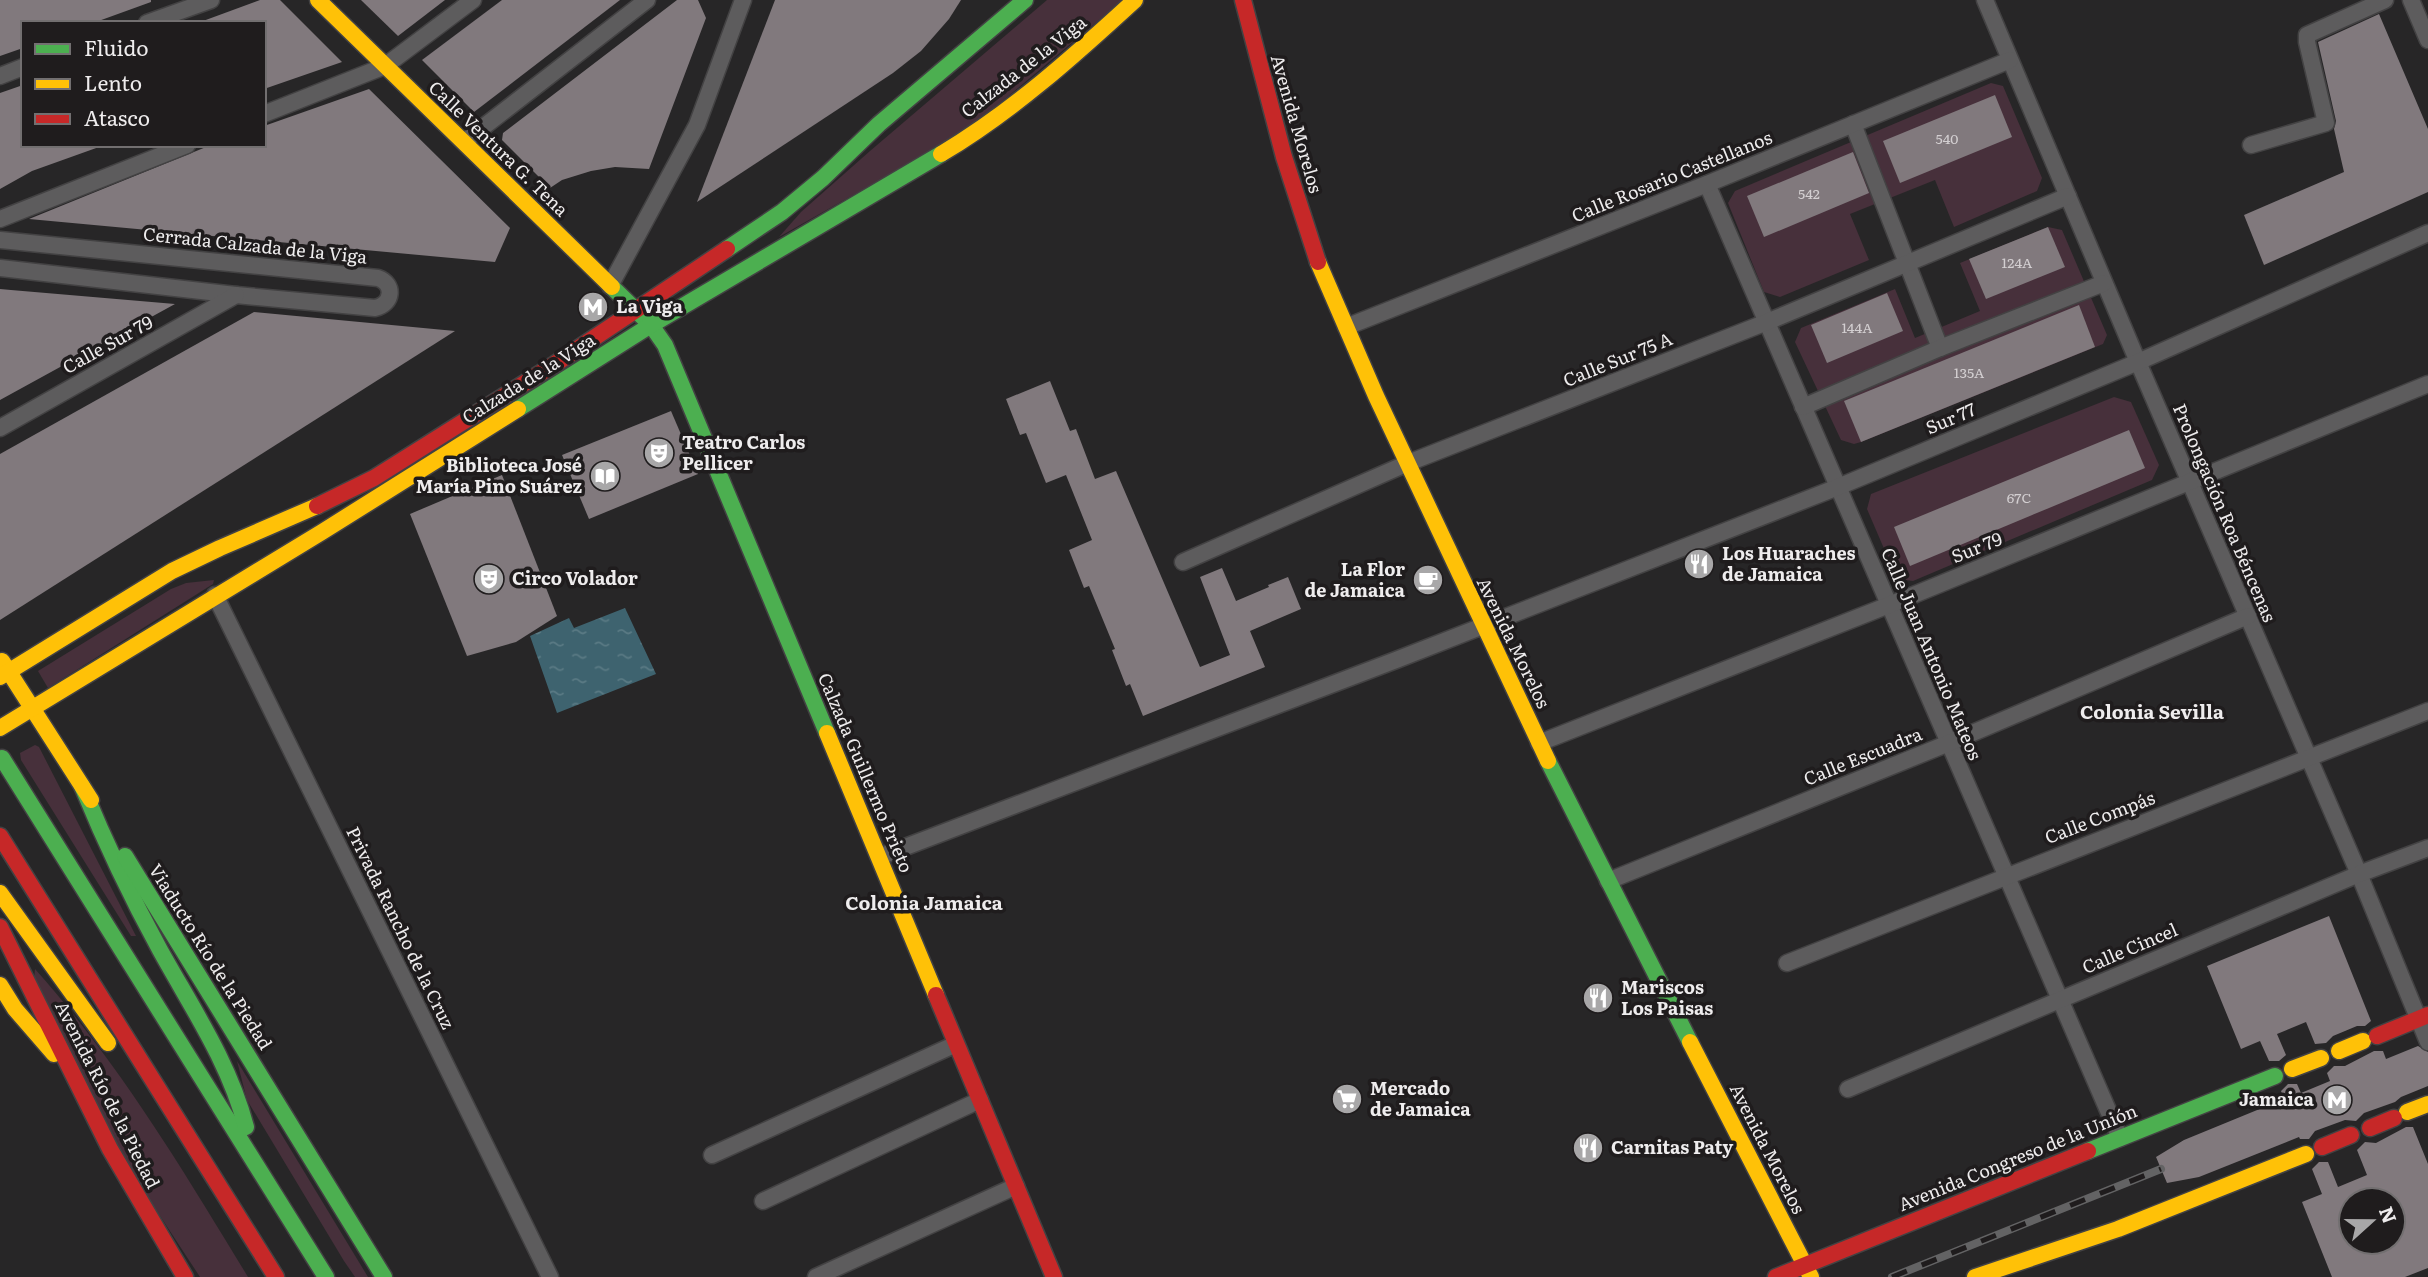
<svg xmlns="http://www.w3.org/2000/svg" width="2428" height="1277" font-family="Literata,serif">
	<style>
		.grass { fill: #47303b }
		.water { fill: url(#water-ripples) }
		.building { fill: #81797d; fill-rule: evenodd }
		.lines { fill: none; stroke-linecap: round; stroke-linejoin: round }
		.street-casing { stroke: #434243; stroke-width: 19 }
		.fast-casing { stroke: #434243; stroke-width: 19 }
		.slow-casing { stroke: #434243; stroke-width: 19 }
		.jam-casing { stroke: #434243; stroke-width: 19 }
		.street { stroke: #5d5c5d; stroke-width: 16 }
		.fast { stroke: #4caf50; stroke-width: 16 }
		.slow { stroke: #ffc107; stroke-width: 16 }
		.jam { stroke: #c62828; stroke-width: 16 }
		.rail-casing { stroke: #636364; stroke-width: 8 }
		.rail { stroke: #1f1c1d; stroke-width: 5; stroke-dasharray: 16; stroke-linecap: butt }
		.labels { text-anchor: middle; stroke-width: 7; stroke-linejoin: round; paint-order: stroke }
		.number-label { font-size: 14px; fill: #d3cfd1 }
		.street-label { font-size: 18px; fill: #eeeced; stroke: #1f1c1d }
		.poi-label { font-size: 18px; font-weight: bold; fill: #eeeced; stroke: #1f1c1d; text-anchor: start }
		.neighbourhood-label { font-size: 19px; font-weight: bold; fill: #eeeced; stroke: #1f1c1d }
	</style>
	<defs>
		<pattern id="water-ripples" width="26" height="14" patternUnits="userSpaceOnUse" patternTransform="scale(1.75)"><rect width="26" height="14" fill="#3e636f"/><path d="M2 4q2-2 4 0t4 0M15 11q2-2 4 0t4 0" fill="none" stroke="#5a7a84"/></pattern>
	</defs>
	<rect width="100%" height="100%" fill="#272627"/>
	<g class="grass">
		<polygon points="1047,0 1123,0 968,130 779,237 801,212 870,151"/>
		<polygon points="1991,83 2003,86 2042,178 2037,191 1954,227 1935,180 1850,214 1869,260 1780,297 1764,292 1728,203 1735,191"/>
		<polygon points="2048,227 2062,230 2107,335 2103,344 1861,442 1854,444 1841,440 1795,342 1801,328 1895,289 1915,338 1980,311 1960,263"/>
		<polygon points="2114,397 2131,402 2159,465 2152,480 1913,581 1897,579 1867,509 1871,494"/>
		<polygon points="214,580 213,584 48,688 38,671 171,589 186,583"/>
		<polygon points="35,745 39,747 136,936 131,936 21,760 20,753"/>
		<path d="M35,969C119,1063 183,1170 248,1277H200L128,1167L34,979Z"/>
		<polygon points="237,1061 368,1277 355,1277 344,1261 247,1100"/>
	</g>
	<polygon class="water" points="625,608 656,674 557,713 530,636 569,618 574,628"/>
	<g class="building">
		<polygon points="0,0 151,0 151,2 93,23 23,23 23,48 0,56"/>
		<polygon points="260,0 280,0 342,62 264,89 264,23 203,21"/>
		<polygon points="361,0 445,0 398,36"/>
		<polygon points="502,0 620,0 474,112 422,60"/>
		<polygon points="677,0 698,0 706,18 649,169 615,167 591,171 562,180 550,188 502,140 503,133"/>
		<polygon points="775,0 961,0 949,19 921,51 893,73 697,202"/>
		<polygon points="2379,14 2428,129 2428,192 2264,265 2244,215 2344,172 2334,129 2336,121 2318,42"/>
		<polygon points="23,85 23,145 98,145 99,147 32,171 0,189 0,93"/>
		<polygon points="369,89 510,228 495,262 29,219 211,145 264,145 264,126"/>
		<polygon points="1995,95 2012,137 1900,183 1883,141"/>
		<polygon points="1853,152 1869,193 1764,237 1747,196"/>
		<polygon points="2048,227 2065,267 1986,299 1969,259"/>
		<polygon points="0,289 11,290 175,304 0,400"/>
		<polygon points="1887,293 1903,331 1827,363 1811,325"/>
		<polygon points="2079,305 2095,347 1861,442 1844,401"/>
		<polygon points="254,312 455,331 0,620 0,454"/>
		<polygon points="1050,381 1070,431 1076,429 1095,479 1116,471 1200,667 1230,655 1200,577 1222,568 1236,601 1269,587 1268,585 1288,577 1301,609 1250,631 1265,667 1143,716 1130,684 1126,686 1112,650 1115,649 1089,586 1084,588 1069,550 1092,540 1066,475 1046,483 1026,433 1020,435 1006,399"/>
		<polygon points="671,411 698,474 589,519 562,455"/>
		<polygon points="2129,430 2145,468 1910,566 1894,527"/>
		<polygon points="502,475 557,616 516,642 467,656 410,514"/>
		<polygon points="2329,916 2371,1021 2365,1026 2357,1026 2333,1036 2326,1043 2315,1044 2306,1022 2277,1034 2286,1055 2279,1061 2269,1061 2260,1041 2241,1049 2207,966"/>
		<polygon points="2418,1046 2428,1052 2428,1086 2401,1097 2395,1102 2364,1113 2356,1121 2345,1120 2315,1131 2309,1139 2300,1139 2299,1137 2199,1177 2167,1183 2156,1157 2184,1140 2284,1099 2281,1091 2288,1084 2297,1084 2301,1093 2330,1081 2327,1073 2334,1066 2345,1066 2374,1051 2383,1051 2386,1059"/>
		<path d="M2406,1127H2413L2428,1164V1268L2405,1277H2332L2302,1202L2322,1194L2312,1169L2319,1162H2328L2338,1187L2367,1175L2357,1150L2365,1142L2376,1143ZM2351,1200H2393V1242H2351Z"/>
	</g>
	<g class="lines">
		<g class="street-casing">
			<g id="street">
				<polyline points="1985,0 2138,362 2359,874 2428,1042"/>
				<polyline points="2411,0 2428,40"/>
				<polyline points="147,23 211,0"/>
				<polyline points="0,76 23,67"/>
				<polyline points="264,114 385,66 473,0"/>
				<polyline points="1853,124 1940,348"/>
				<polyline points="464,142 647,0"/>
				<polyline points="2251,145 2326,123 2307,42 2307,35 2385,0"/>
				<polyline points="1707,184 2120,1138"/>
				<polyline points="0,219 187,145"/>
				<path d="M0,240L378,278C395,284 393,304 375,308L236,295L0,268"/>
				<polyline points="610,286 697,125 743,0"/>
				<polyline points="1346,327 1707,184 2010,60"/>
				<polyline points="1803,407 1940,348 2104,283"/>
				<polyline points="0,428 236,295"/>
				<polyline points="1183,562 1408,463 1767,322 2068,196"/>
				<polyline points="215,595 550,1277"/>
				<polyline points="1539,743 1889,605 2428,384"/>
				<polyline points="879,857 1396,660 1838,487 2138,362 2428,233"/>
				<polyline points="1608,881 1949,743 2248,616"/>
				<polyline points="1787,963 2428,711"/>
				<polyline points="1848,1089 2359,874 2428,848"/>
				<polyline points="712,1155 956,1044"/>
				<polyline points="763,1201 980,1100"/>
				<polyline points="816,1277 1016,1186"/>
			</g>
		</g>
		<g class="fast-casing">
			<g id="fast">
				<polyline points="727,249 782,212 823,178 879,124 1025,0"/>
				<polyline points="612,287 651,325 665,345 827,733"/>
				<polyline points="518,409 651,325 941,154"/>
				<polyline points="2,758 326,1277"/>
				<polyline points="1548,761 1690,1042"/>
				<path d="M82,786C105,842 131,897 160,950C192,1008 229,1062 246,1127"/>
				<polyline points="125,856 384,1277"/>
				<polyline points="2088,1151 2275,1076"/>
			</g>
		</g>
		<g class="slow-casing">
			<g id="slow">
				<polyline points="318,0 612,287"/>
				<path d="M941,154C1013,111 1074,56 1135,0"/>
				<polyline points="1318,262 1376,396 1548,761"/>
				<polyline points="2,661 91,800"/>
				<polyline points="0,677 172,571 220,548 317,506"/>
				<polyline points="0,728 322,532 518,409"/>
				<polyline points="827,733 936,995"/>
				<polyline points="0,893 108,1043"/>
				<polyline points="0,985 15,1009 54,1054"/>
				<polyline points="1690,1042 1811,1277"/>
				<polyline points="2339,1051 2363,1041"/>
				<polyline points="2292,1069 2321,1058"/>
				<polyline points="2407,1112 2428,1104"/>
				<polyline points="1975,1277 2118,1229 2306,1154"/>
			</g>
		</g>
		<g class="jam-casing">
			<g id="jam">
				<polyline points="1243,0 1284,157 1318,262"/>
				<polyline points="317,506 374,478 555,364 727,249"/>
				<polyline points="0,836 276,1277"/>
				<polyline points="0,927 110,1149 185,1277"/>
				<polyline points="936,995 1054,1277"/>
				<polyline points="2377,1036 2428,1015"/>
				<polyline points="2370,1128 2394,1118"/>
				<polyline points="2322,1147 2351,1135"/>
				<polyline points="1776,1277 2088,1151"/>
			</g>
		</g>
		<use href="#street" class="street"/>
		<use href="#fast" class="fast"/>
		<use href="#slow" class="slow"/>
		<use href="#jam" class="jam"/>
		<g class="rail-casing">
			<polyline id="rail" points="1892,1277 2161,1169"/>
		</g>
		<use href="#rail" class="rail"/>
	</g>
	<defs>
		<g id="metro-disc" transform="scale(1.575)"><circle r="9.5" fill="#a8a7a8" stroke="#1f1c1d"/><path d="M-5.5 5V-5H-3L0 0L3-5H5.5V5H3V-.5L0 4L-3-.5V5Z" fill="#fff"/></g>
		<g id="theatre-disc" transform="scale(1.575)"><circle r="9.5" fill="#a8a7a8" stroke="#1f1c1d"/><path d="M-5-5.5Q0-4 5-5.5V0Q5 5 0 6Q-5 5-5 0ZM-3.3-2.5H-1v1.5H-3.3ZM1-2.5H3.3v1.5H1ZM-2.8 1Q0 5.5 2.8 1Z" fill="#fff"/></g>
		<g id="library-disc" transform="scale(1.575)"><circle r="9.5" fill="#a8a7a8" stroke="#1f1c1d"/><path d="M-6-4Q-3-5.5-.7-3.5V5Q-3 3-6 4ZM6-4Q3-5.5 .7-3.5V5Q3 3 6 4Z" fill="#fff"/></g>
		<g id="restaurant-disc" transform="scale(1.575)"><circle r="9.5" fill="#a8a7a8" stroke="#1f1c1d"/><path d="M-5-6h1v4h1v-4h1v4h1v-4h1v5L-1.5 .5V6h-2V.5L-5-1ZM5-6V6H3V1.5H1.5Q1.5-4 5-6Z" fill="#fff"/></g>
		<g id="cafe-disc" transform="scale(1.575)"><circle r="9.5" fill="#a8a7a8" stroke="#1f1c1d"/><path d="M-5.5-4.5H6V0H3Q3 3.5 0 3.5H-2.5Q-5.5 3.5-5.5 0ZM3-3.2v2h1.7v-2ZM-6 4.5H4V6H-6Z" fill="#fff"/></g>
		<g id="supermarket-disc" transform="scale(1.575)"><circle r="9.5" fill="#a8a7a8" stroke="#1f1c1d"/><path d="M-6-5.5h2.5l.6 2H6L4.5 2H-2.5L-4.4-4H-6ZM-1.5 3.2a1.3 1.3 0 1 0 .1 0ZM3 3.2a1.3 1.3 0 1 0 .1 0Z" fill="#fff"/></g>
	</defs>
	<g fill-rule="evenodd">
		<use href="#metro-disc" x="593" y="307"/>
		<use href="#theatre-disc" x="659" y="453"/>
		<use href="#library-disc" x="605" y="476"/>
		<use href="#restaurant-disc" x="1699" y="564"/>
		<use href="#theatre-disc" x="489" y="579"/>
		<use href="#cafe-disc" x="1428" y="580"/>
		<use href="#restaurant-disc" x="1598" y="998"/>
		<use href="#supermarket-disc" x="1347" y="1099"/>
		<use href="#metro-disc" x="2337" y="1100"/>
		<use href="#restaurant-disc" x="1588" y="1148"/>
	</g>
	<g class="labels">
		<g class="number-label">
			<text x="1947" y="144">540</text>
			<text x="1809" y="199">542</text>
			<text x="2017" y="268">124A</text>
			<text x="1857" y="333">144A</text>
			<text x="1969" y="378">135A</text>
			<text x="2019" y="503">67C</text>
		</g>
		<g class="street-label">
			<text transform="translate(1024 67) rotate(-38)" y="6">Calzada de la Viga</text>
			<text transform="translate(1296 124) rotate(74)" y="6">Avenida Morelos</text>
			<text transform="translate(498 149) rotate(44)" y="6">Calle Ventura G. Tena</text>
			<text transform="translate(1672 177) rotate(-22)" y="6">Calle Rosario Castellanos</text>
			<text transform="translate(255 246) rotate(6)" y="6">Cerrada Calzada de la Viga</text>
			<text transform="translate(108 345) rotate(-29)" y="6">Calle Sur 79</text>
			<text transform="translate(1618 360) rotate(-22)" y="6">Calle Sur 75 A</text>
			<text transform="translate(529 379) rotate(-32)" y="6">Calzada de la Viga</text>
			<text transform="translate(1951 419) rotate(-23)" y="6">Sur 77</text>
			<text transform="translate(2224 513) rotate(67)" y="6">Prolongación Roa Béncenas</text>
			<text transform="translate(1977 548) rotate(-22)" y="6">Sur 79</text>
			<text transform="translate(1513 643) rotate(64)" y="6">Avenida Morelos</text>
			<text transform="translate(1931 654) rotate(67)" y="6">Calle Juan Antonio Mateos</text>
			<text transform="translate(1863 757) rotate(-22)" y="6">Calle Escuadra</text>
			<text transform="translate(865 773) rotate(67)" y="6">Calzada Guillermo Prieto</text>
			<text transform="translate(2100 818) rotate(-21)" y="6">Calle Compás</text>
			<text transform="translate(400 928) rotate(64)" y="6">Privada Rancho de la Cruz</text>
			<text transform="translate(2130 949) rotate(-23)" y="6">Calle Cincel</text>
			<text transform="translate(210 957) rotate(58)" y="6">Viaducto Río de la Piedad</text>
			<text transform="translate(107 1095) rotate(63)" y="6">Avenida Río de la Piedad</text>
			<text transform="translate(1767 1149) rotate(63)" y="6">Avenida Morelos</text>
			<text transform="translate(2018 1158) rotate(-22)" y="6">Avenida Congreso de la Unión</text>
		</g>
		<g class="poi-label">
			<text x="616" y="313">La Viga</text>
			<text x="682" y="449">Teatro Carlos<tspan x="682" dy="21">Pellicer</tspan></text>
			<text x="582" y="472" text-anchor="end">Biblioteca José<tspan x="582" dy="21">María Pino Suárez</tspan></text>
			<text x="1722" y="560">Los Huaraches<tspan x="1722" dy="21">de Jamaica</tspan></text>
			<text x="1405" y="576" text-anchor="end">La Flor<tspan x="1405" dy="21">de Jamaica</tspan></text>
			<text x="512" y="585">Circo Volador</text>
			<text x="1621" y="994">Mariscos<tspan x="1621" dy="21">Los Paisas</tspan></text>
			<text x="1370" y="1095">Mercado<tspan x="1370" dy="21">de Jamaica</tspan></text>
			<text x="2314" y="1106" text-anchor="end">Jamaica</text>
			<text x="1611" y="1154">Carnitas Paty</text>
		</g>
		<g class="neighbourhood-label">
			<text x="2152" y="719">Colonia Sevilla</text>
			<text x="924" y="910">Colonia Jamaica</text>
		</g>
	</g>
	<rect x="21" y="21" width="245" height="126" fill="#1f1c1d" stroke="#726f70" stroke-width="2"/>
	<rect x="35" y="44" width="35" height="10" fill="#4caf50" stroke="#726f70" stroke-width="2"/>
	<text x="84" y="56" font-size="21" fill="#eeeced">Fluido</text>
	<rect x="35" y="79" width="35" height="10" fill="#ffc107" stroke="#726f70" stroke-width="2"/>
	<text x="84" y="91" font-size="21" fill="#eeeced">Lento</text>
	<rect x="35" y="114" width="35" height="10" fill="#c62828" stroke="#726f70" stroke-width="2"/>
	<text x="84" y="126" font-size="21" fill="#eeeced">Atasco</text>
	<g transform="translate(2372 1221) rotate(69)"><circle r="33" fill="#1f1c1d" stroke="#726f70" stroke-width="2"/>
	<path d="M0-5L12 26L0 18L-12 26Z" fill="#a8a7a8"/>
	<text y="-10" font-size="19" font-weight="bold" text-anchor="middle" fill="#eeeced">N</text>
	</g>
</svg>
